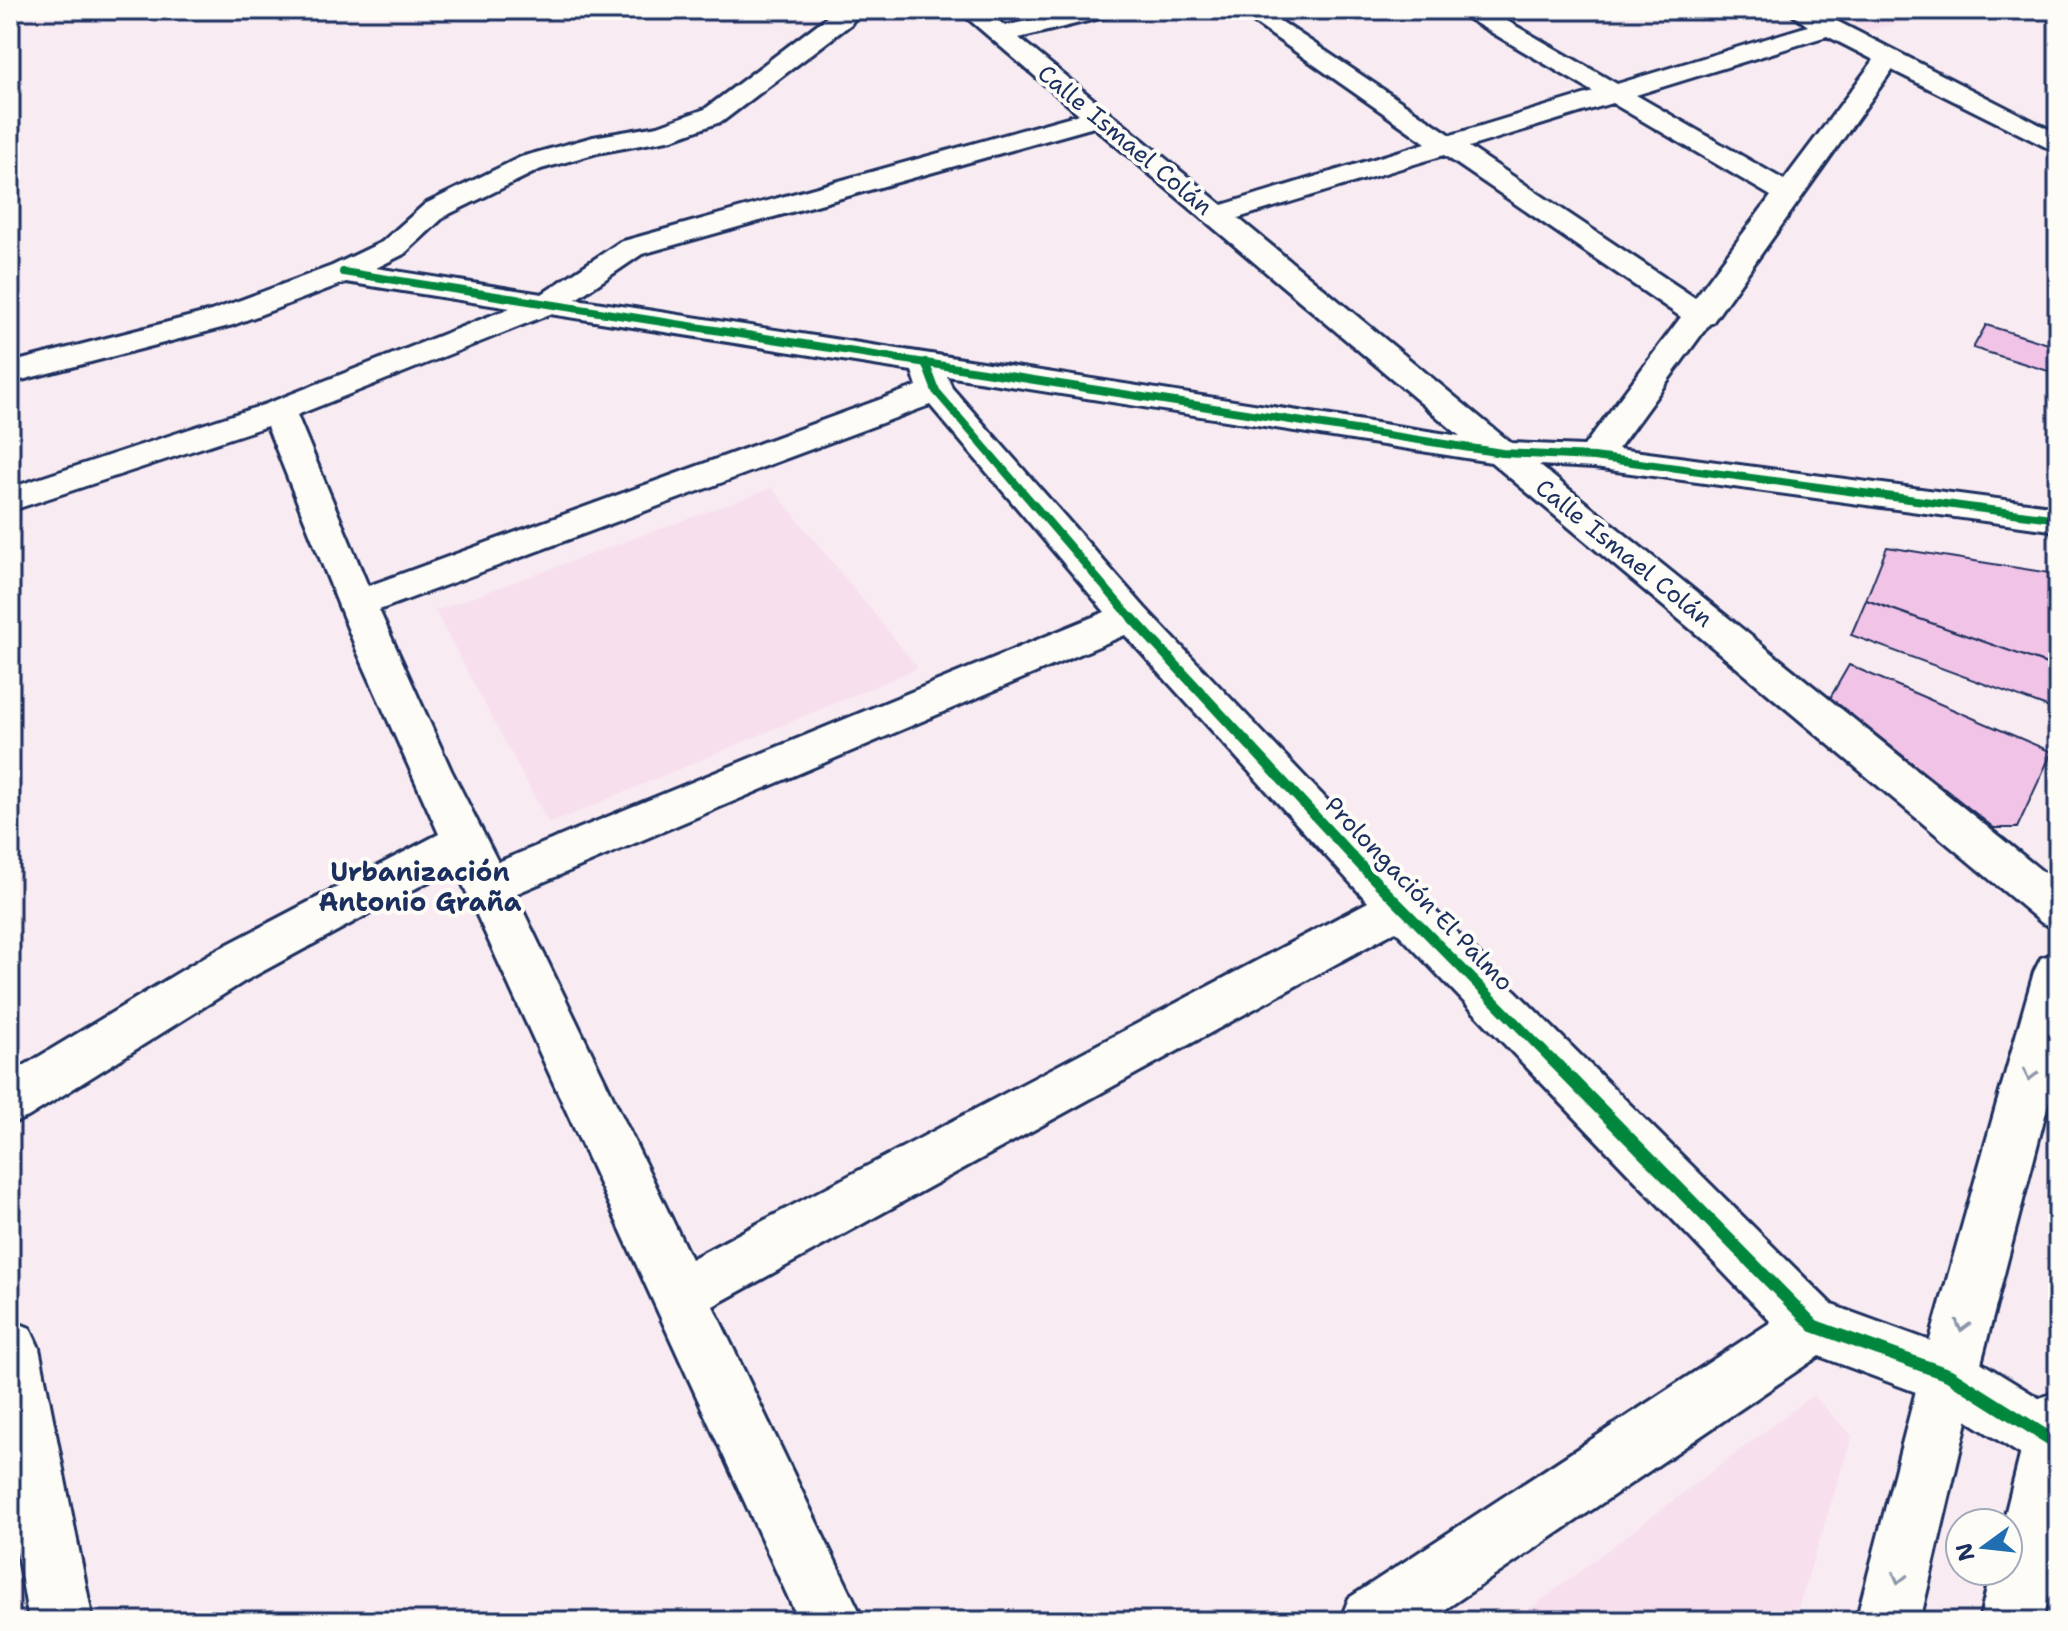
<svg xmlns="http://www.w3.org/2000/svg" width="2068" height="1631" font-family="'Shantell Sans',sans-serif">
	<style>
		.built { fill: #f7dfee }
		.building { fill: #f1c3e6; stroke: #1b2f5e; stroke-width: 2 }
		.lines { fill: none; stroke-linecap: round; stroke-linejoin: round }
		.street-casing { stroke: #1b2f5e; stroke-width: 6 }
		.primary-casing { stroke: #1b2f5e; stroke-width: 6 }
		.street { fill: #fdfcf7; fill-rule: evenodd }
		.primary { fill: #fdfcf7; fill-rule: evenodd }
		.cycleway-far2-casing { stroke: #fdfcf7; stroke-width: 12 }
		.cycleway-far1-casing { stroke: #fdfcf7; stroke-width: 15 }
		.cycleway-casing { stroke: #fdfcf7; stroke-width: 18 }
		.cycleway-far2 { stroke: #00873e; stroke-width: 8 }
		.cycleway-far1 { stroke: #00873e; stroke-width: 10 }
		.cycleway { stroke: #00873e; stroke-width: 13 }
		.oneway { stroke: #8c96aa }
		.labels { text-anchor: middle; stroke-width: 8; stroke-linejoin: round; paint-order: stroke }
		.street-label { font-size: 24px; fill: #1b2f5e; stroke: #fdfcf7 }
		.neighbourhood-label { font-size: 26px; font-weight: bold; fill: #1b2f5e; stroke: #fdfcf7 }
	</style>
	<rect width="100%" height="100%" fill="#f9ebf2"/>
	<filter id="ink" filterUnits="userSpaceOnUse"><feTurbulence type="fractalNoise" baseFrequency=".0125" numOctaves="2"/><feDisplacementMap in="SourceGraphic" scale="16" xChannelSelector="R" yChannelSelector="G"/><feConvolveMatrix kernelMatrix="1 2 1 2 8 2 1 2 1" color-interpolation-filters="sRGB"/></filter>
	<g filter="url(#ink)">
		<g class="built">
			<polygon points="1823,10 1944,10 1868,31"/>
			<polygon points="772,488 918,668 549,824 435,611"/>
			<polygon points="1813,1395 1852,1436 1794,1621 1514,1621"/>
		</g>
		<g class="building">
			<polygon points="1986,325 2058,347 2058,374 1973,348"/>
			<polygon points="1887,547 2056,574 2058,668 1866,600"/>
			<polygon points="1866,600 2058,668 2058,711 1851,635"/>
			<polygon points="1849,665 2052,752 2017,828 1994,828 1830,698"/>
		</g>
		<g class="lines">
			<g class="street-casing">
				<g id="street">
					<path d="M836,10H860L851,24L723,121L673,139L597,153L541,169L445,216L404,254L376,268L542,294L620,242L1079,114L958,10H985L1005,26L1073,10H1115L1112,15L1019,38L1222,205L1426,143L1236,10H1264L1451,135L1593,92L1462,15L1459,10H1488L1617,84L1808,26L1792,14L1795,10H1815L2058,134V153L1892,70L1712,323L1709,324L1618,449L2058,507V531L1594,468L1539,465L2058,884V929L2042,923L1491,462L947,376L952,388L1145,608L1380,856L1419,892L1423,899L1832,1305L1969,1355L2058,1410V1474L2037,1465L1932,1398L1819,1356L1428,1621H1340L1349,1598L1771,1322L1396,931L713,1306L864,1621H799L455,867L245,981L28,1117L10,1124V1074L211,953L439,834L357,651L267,426L10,511V488L266,404L510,308L346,282L233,325L10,383V363L211,311L332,266L382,242L425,204L521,157L593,137L658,126L705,109ZM1827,36L1874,60L1784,180L1636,95ZM1612,103L1771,196L1695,298L1469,147ZM1094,127L1460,436L576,299L642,254ZM1444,155L1681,317L1584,446L1511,443L1238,218ZM550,314L912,371L917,386L368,586L297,415ZM930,405L1105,612L498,862L451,770L379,610ZM1125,635L1368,902L691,1259L515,894Z"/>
					<polygon points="10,1320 30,1328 39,1348 93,1621 29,1621 10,1512"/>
				</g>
			</g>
			<g class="primary-casing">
				<g id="primary">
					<polygon points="2058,952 2058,1065 1978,1375 1920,1621 1856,1621 1920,1375 2034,972 2041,958"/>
					<polygon points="2058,1391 2058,1553 2043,1621 1979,1621 1991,1571 2008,1571 2008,1523 2003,1523 2029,1420 2037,1399"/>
				</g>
			</g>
			<use href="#street" class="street"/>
			<use href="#primary" class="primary"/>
			<g class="cycleway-far2-casing">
				<g id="cycleway-far2">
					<polyline points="343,272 1502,453 1594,457 2058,519"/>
					<polyline points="925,362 936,391 1133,620"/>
				</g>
			</g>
			<g class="cycleway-far1-casing">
				<polyline id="cycleway-far1" points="1132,618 1364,869 1556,1064"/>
			</g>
			<g class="cycleway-casing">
				<polyline id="cycleway" points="1554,1062 1814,1326 1949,1375 2058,1444"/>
			</g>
			<use href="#cycleway-far2" class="cycleway-far2"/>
			<use href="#cycleway-far1" class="cycleway-far1"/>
			<use href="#cycleway" class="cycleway"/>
		</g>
		<defs><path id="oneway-chevron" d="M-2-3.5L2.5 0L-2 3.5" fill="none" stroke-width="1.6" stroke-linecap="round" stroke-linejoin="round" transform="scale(2)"/></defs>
		<g class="oneway">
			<use href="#oneway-chevron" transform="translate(2030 1075) rotate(105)"/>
			<use href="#oneway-chevron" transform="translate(1962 1326) rotate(105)"/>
			<use href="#oneway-chevron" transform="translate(1899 1578) rotate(104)"/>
		</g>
	</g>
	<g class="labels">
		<g class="street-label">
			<text transform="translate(1125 140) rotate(40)" y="8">Calle Ismael Colán</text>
			<text transform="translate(1624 553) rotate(39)" y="8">Calle Ismael Colán</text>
			<text transform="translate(1419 894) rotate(46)" y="8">Prolongación El Palmo</text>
		</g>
		<g class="neighbourhood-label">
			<text x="420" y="881">Urbanización<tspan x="420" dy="30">Antonio Graña</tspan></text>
		</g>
	</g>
	<rect width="2068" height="1631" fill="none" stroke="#fdfcf7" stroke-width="40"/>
	<rect x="20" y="20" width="2028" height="1591" fill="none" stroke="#1b2f5e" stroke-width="3" filter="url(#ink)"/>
	<g transform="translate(1984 1547) rotate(255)"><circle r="38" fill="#fdfcf7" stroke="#a3aaba" stroke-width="2"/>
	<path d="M0-6L14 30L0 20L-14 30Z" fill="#1f6fb2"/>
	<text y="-12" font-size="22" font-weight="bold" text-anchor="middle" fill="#1b2f5e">N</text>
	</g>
</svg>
